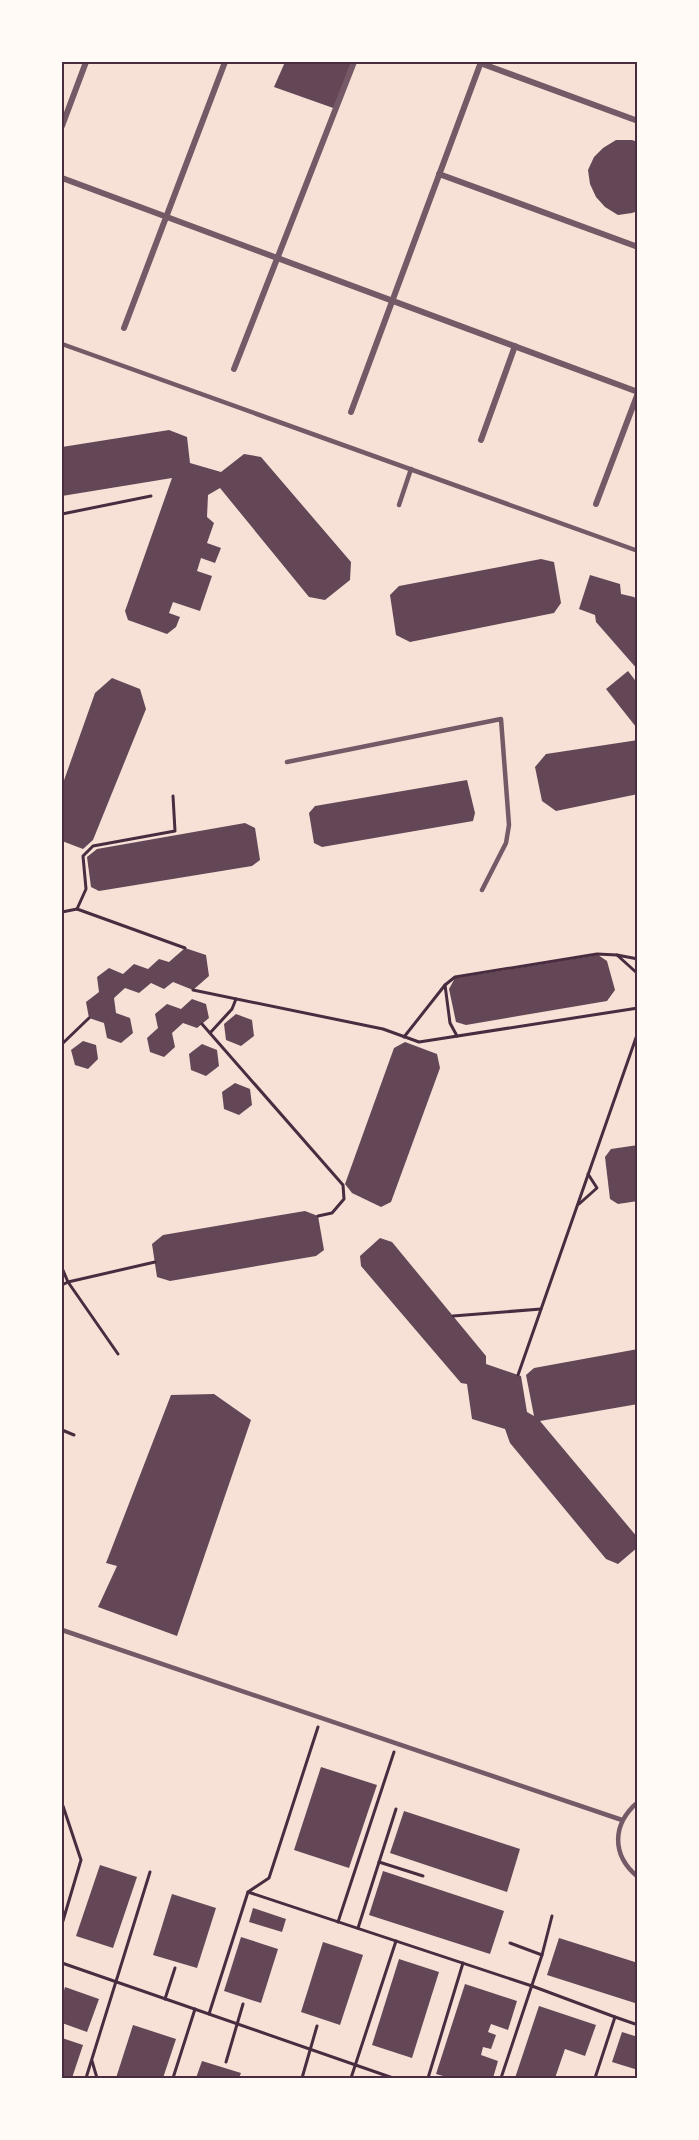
<svg xmlns="http://www.w3.org/2000/svg" width="699" height="2140" font-family="Raleway,sans-serif">
	<style>
		.building { fill: #644757 }
		.lines { fill: none; stroke-linecap: round; stroke-linejoin: round }
		.path { stroke: #4a2c40; stroke-width: 3 }
		.service { stroke: #755966; stroke-width: 4.5 }
		.minor { stroke: #755966; stroke-width: 6 }
		.neatline { fill: none; stroke: #4a2c40; stroke-width: 2 }
	</style>
	<rect width="100%" height="100%" fill="#f7e1d7"/>
	<g class="building">
		<polygon points="285,62 354,62 336,109 274,87"/>
		<polygon points="616,140 632,140 638,142 638,211 632,213 618,215 605,207 596,197 590,184 588,170 594,157 603,148"/>
		<polygon points="169,430 187,437 190,463 221,472 244,454 261,457 351,562 350,580 325,600 309,597 220,488 208,495 207,517 214,523 207,543 221,548 215,563 201,558 197,571 212,576 200,611 173,602 169,613 180,617 176,627 167,634 128,620 125,611 172,478 62,496 62,447"/>
		<polygon points="541,559 554,562 561,603 554,613 410,642 396,635 390,595 399,586"/>
		<polygon points="590,575 620,584 621,594 634,597 638,601 638,670 596,622 595,615 579,609"/>
		<polygon points="628,671 638,684 636,727 606,689"/>
		<polygon points="112,678 140,689 146,709 93,840 83,849 62,841 62,786 95,693"/>
		<polygon points="638,740 638,794 556,811 542,801 535,767 546,754"/>
		<polygon points="467,780 475,813 473,821 322,847 314,843 309,813 315,806"/>
		<polygon points="245,823 255,828 260,860 252,866 99,891 91,887 87,857 97,849"/>
		<polygon points="185,948 206,955 209,976 193,990 173,982 164,989 151,983 139,993 125,988 114,998 116,1013 130,1018 133,1033 121,1043 107,1038 104,1023 89,1018 86,1002 99,992 97,977 109,968 123,974 134,964 148,969 159,959 169,962"/>
		<polygon points="598,955 607,961 615,990 607,1001 466,1025 456,1022 449,989 455,978"/>
		<polygon points="192,999 206,1004 209,1018 197,1028 183,1023 172,1033 175,1047 164,1057 150,1052 147,1038 158,1028 155,1014 167,1004 181,1009"/>
		<polygon points="236,1014 252,1020 254,1036 241,1046 226,1040 224,1024"/>
		<polygon points="83,1041 96,1045 98,1059 88,1069 75,1065 71,1050"/>
		<polygon points="405,1042 437,1054 440,1068 391,1202 381,1207 352,1193 345,1184 394,1048"/>
		<polygon points="202,1044 217,1050 219,1066 206,1076 191,1070 189,1054"/>
		<polygon points="235,1083 250,1089 252,1105 239,1115 224,1109 222,1092"/>
		<polygon points="638,1145 638,1201 618,1204 610,1199 605,1157 611,1149"/>
		<polygon points="305,1211 318,1216 324,1250 316,1256 170,1281 157,1277 152,1244 163,1235"/>
		<polygon points="380,1238 392,1242 486,1356 486,1364 521,1376 527,1412 534,1416 526,1375 534,1368 638,1349 638,1404 540,1421 638,1538 638,1547 618,1564 606,1559 510,1443 505,1429 472,1419 467,1384 461,1383 361,1266 360,1256"/>
		<polygon points="214,1394 251,1420 177,1636 98,1607 117,1566 106,1563 171,1395"/>
		<polygon points="321,1767 377,1785 349,1868 294,1850"/>
		<polygon points="404,1811 520,1849 507,1892 390,1853"/>
		<polygon points="100,1865 137,1877 113,1948 76,1936"/>
		<polygon points="383,1871 504,1911 490,1954 369,1915"/>
		<polygon points="172,1894 216,1908 197,1968 153,1955"/>
		<polygon points="253,1908 286,1919 282,1932 249,1922"/>
		<polygon points="241,1937 278,1949 261,2003 224,1991"/>
		<polygon points="559,1938 638,1963 638,2004 547,1975"/>
		<polygon points="323,1942 363,1955 340,2025 301,2012"/>
		<polygon points="399,1959 439,1972 412,2058 372,2045"/>
		<polygon points="465,1984 517,2001 508,2030 491,2024 488,2032 496,2035 491,2049 483,2047 481,2055 498,2061 493,2078 450,2078 436,2074"/>
		<polygon points="65,1987 99,1999 87,2032 62,2023 62,1998"/>
		<polygon points="539,2006 596,2025 585,2056 565,2049 555,2078 515,2078"/>
		<polygon points="133,2025 176,2039 163,2078 116,2078"/>
		<polygon points="622,2032 638,2037 638,2070 612,2062"/>
		<polygon points="62,2038 83,2045 72,2078 62,2078"/>
		<polygon points="202,2061 241,2073 239,2078 196,2078"/>
	</g>
	<g class="lines">
		<g class="path">
			<polyline points="62,514 151,496"/>
			<polyline points="77,909 86,889 83,856 93,846 175,831 173,796"/>
			<polyline points="62,912 77,909 185,948"/>
			<polyline points="638,959 617,955 638,974"/>
			<polyline points="445,985 450,1023 457,1036"/>
			<polyline points="193,990 383,1029 419,1042 638,1008"/>
			<polyline points="202,1024 343,1185 344,1199 332,1213 318,1216"/>
			<polyline points="210,1033 232,1009 236,999"/>
			<polyline points="404,1037 445,985 455,977 597,954 617,955"/>
			<polyline points="62,1044 89,1018"/>
			<polyline points="579,1204 597,1188 588,1174"/>
			<polyline points="62,1268 68,1282 118,1354"/>
			<polyline points="62,1285 68,1282 155,1262"/>
			<polyline points="453,1316 541,1309"/>
			<polyline points="518,1375 638,1032"/>
			<polyline points="62,1430 74,1435"/>
			<polyline points="379,1862 423,1876"/>
			<polyline points="248,1892 269,1878 318,1727"/>
			<polyline points="338,1922 394,1752"/>
			<polyline points="62,1924 81,1860 63,1806"/>
			<polyline points="358,1928 396,1809"/>
			<polyline points="510,1943 542,1955 552,1916"/>
			<polyline points="62,1963 393,2078"/>
			<polyline points="165,1999 175,1968"/>
			<polyline points="209,2014 248,1892 532,1986 615,2017"/>
			<polyline points="92,2061 97,2078"/>
			<polyline points="226,2062 243,2004"/>
			<polyline points="86,2078 150,1872"/>
			<polyline points="173,2078 195,2009"/>
			<polyline points="302,2078 317,2026"/>
			<polyline points="351,2078 396,1941"/>
			<polyline points="428,2078 463,1963"/>
			<polyline points="501,2078 542,1955"/>
			<polyline points="595,2078 615,2017 638,2025"/>
		</g>
		<g class="service">
			<polyline points="62,344 638,551"/>
			<polyline points="399,505 411,469"/>
			<polyline points="287,762 501,719 509,825 506,843 482,890"/>
			<polyline points="62,1630 622,1820"/>
			<path d="M638,1802C612,1824 611,1855 638,1877"/>
		</g>
		<g class="minor">
			<polyline points="480,63 638,121"/>
			<polyline points="62,126 86,62"/>
			<polyline points="439,174 638,247"/>
			<polyline points="62,178 638,392"/>
			<polyline points="124,328 225,62"/>
			<polyline points="234,369 354,62"/>
			<polyline points="351,412 481,62"/>
			<polyline points="481,440 515,346"/>
			<polyline points="596,504 638,393"/>
		</g>
	</g>
	<rect width="699" height="2140" fill="none" stroke="#fffaf5" stroke-width="126"/>
	<rect x="63" y="63" width="573" height="2014" class="neatline"/>
</svg>
